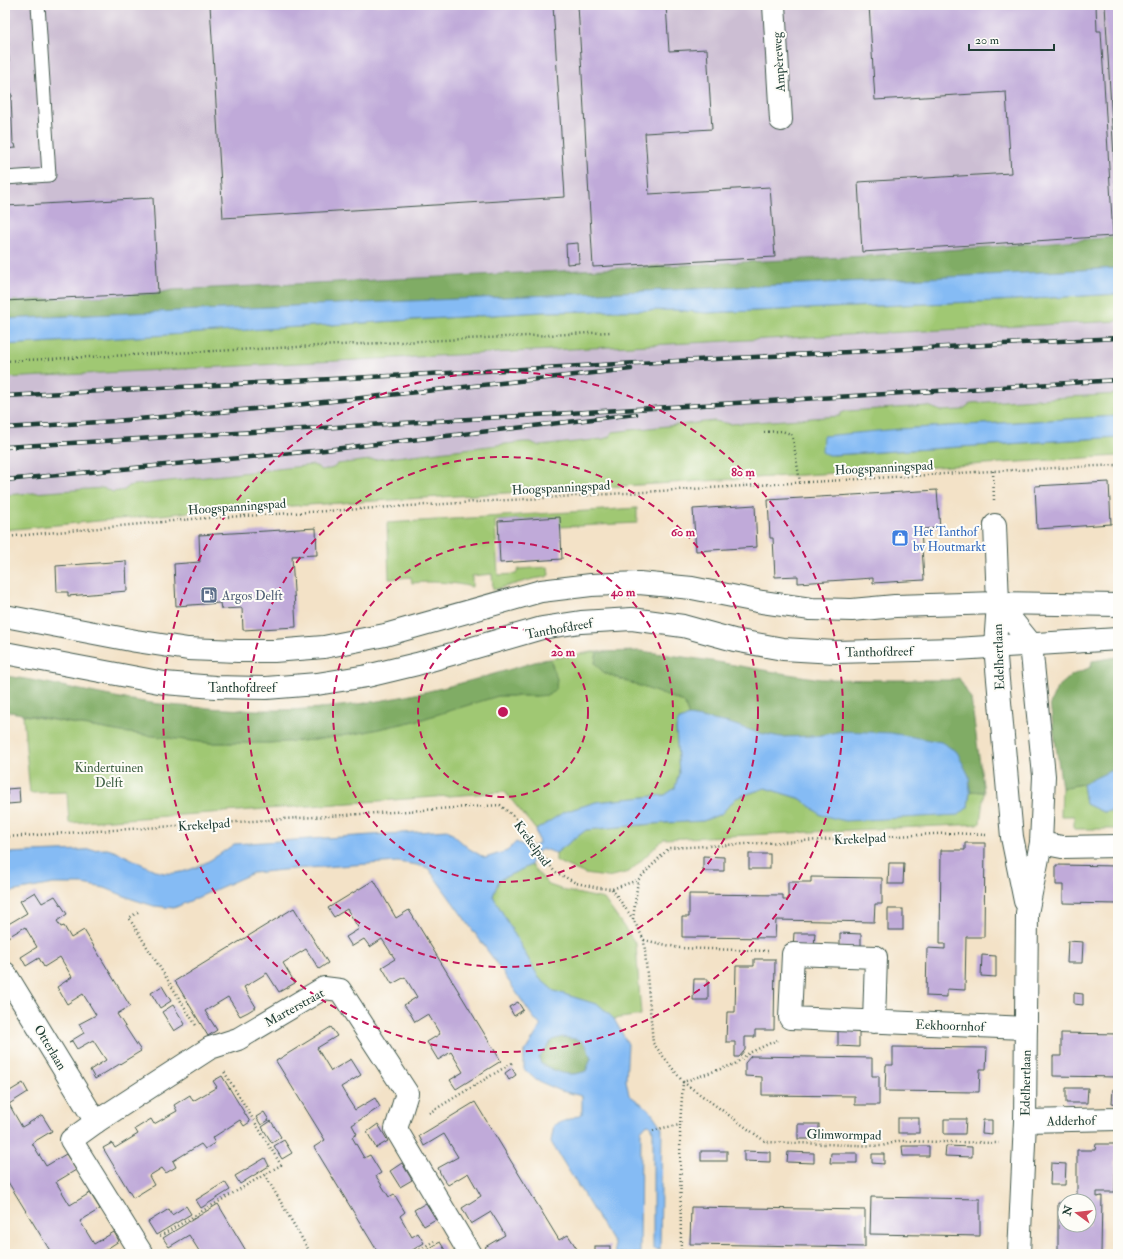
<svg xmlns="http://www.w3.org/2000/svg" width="1123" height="1259" font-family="'IM FELL Double Pica',serif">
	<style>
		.industrial { fill: #ccbed3 }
		.green { fill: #a0c873; stroke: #608254 }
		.forest { fill: #80ac65; stroke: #50744c }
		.water { fill: #85bbf4; stroke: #527c94; fill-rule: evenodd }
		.building { fill: #c0aad9 }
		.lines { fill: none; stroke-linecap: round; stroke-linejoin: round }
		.service-casing { stroke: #3f564a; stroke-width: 15 }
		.minor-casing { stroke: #3f564a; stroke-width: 24 }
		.tertiary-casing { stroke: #3f564a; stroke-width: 24 }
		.path { stroke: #3f564a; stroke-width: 2.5; stroke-dasharray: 1 3; stroke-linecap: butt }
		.service { stroke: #fff; stroke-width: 13 }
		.minor { stroke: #fff; stroke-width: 22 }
		.tertiary { stroke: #fff; stroke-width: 22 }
		.rail-casing { stroke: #1f3d34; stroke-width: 4.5 }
		.rail { stroke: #fdfcf7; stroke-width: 3; stroke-dasharray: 9; stroke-linecap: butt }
		.ring { fill: none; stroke: #c2185b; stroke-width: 2; stroke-dasharray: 7 5 }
		.labels { text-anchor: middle; stroke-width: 4; stroke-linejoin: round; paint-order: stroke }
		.street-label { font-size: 13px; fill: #1f3d34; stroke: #fdfcf7 }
		.shop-label { font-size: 13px; fill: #366cbe; stroke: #fdfcf7; text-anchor: start }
		.service-label { font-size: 13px; fill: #4e5e75; stroke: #fdfcf7; text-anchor: start }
		.park-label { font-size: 13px; fill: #3f6044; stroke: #fdfcf7 }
		.centre { fill: #c2185b; stroke: #fdfcf7; stroke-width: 2 }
		.ring-label { font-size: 12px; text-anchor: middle; font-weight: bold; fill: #c2185b; stroke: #fdfcf7; stroke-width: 4; stroke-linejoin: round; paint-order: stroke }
	</style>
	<rect width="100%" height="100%" fill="#fdfcf7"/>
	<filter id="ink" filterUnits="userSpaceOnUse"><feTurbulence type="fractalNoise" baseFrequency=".025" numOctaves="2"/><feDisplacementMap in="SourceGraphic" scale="8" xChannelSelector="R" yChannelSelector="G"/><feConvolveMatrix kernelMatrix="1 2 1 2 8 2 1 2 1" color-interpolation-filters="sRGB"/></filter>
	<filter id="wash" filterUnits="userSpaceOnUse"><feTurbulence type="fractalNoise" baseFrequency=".012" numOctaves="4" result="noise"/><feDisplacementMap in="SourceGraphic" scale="16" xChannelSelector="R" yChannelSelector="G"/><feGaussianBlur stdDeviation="0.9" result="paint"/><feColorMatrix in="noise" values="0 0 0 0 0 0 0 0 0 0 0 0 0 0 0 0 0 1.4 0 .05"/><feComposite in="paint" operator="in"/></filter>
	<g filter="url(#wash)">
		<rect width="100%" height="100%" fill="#f3e2c7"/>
		<g class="industrial">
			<polygon points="5,5 1118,5 1118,268 887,281 278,306 5,319"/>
			<polygon points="1118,321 1118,416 5,511 5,378"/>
		</g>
		<g class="green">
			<polygon points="1118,294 1118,321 5,378 5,345 542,312 676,310 706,313 997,301"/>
			<path d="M1118,394V416L899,429L833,455L1118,437V456L192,512L5,530V495L103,488L113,492L125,490L128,486L134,485L313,465L318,467L320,470C328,469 333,470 337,464L523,442H531L539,446L603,439L609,437L612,432L714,421L731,424L840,416L841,413L847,411L928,406L941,411L962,410L971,403Z"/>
			<path d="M637,508V523L560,527L559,517L495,521L498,575L516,574L519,569L548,567L549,575L546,577L533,579L493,590L492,574L472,576V587C452,582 433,581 412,583L411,577L389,579L387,523Z"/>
			<polygon points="592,652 597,652 595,663 604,673 684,702 689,716 678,721 676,729 679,773 675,788 665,795 596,802 564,812 536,830 505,792 69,823 67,792 30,793 23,715 122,732 209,743 268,743 315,740 365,732 419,720 498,696 537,696 553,666 550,659"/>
			<polygon points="1083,784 1086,804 1103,812 1118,810 1118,829 1074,829 1074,816 1061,816 1062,788"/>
			<polygon points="765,788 801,799 821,815 968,807 970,791 984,792 980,824 664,839 629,872 607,877 585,874 556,861 556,853 586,830 664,823 703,821 721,814 736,798"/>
			<polygon points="531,865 549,885 566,891 604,899 636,944 641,1015 614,1019 599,1005 554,991 539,978 493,896 499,880"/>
		</g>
		<g class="forest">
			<path d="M1118,237V268C747,289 376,301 5,319V301L158,293L173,290L868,256Z"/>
			<polygon points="641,651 705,660 781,673 821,679 891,680 949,680 959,678 971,699 984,792 970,791 968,776 842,731 817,736 781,737 759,733 729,723 689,716 684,702 604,673 595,663 597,652"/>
			<path d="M1118,657V765C1105,778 1080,785 1062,788L1050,704L1057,688L1072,675L1091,667L1092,661Z"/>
			<path d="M550,659L557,679L556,688L549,695L537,696H498L419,720L365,732L315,740L268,743H209L122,732L5,711V676C60,683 113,700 169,705C226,710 284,713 341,706C409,699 476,680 541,660Z"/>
			<path d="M562,1037C581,1040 585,1038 592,1059L586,1071C568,1078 557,1072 541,1064L539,1058L552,1040Z"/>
		</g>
		<g class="water">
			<path d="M1118,268V294L997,301L706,313L676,310L542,312L5,345V319C376,301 747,289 1118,268Z"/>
			<polygon points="1118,416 1118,437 833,455 828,455 822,452 823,436 899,429"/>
			<path d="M689,716L729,723L759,733L781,737L817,736L842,731L891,733L941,742L957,752L969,776L970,791L968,807L959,815L845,821L821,815L801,799L765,788L736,798L721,814L703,821L664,823L586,830L556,853L543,849L532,855L531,865L499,880L493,896L539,978L554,991L599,1005L614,1019L628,1044L626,1080L629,1095L649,1109L662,1128L660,1250L653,1249V1131L649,1124L646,1125L641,1131L640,1254H615L614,1244L551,1142L554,1125L582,1114V1096L561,1091L536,1080L524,1069V1053L541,1026L533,1017L495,961L428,868L417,865L398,862L293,869L253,873L174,908L154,906L132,899L105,888L82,884H53L5,893V854L7,853L107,849C122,853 131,859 144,865C150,868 158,872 164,873C189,876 215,858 234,844L448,830L468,848L485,858L507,851L516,842L529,848L539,844L536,830L564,812L596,802L665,795L675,788L679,773L676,729L678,721ZM562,1037C581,1040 585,1038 591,1059L586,1071C568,1078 557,1072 541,1064L539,1058L552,1040Z"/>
			<polygon points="1118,765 1118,810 1103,812 1086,804 1083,784 1112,770"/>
		</g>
		<g id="blocks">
			<g class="building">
				<polygon points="210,5 553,5 565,197 223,218"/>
				<polygon points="578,5 666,5 669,51 707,49 712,129 645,133 649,194 770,187 775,257 593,267"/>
				<polygon points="869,5 1096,5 1097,31 1101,31 1113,236 862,252 858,182 1011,173 1006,92 875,100"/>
				<polygon points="1105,5 1118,5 1118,209 1117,209"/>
				<polygon points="5,24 6,24 7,44 9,44 8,46 11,95 12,95 12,97 11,97 13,144 15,144 16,148 5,149"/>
				<polygon points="153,198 158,293 5,301 5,206"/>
				<polygon points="578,243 579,263 567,264 566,244"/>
				<polygon points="1109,482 1111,524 1037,529 1035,486"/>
				<polygon points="937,490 940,528 921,529 924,580 873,583 873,578 798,583 798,576 775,577 773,538 770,538 768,500"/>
				<polygon points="755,505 757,547 696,551 693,509"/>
				<polygon points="560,517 562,559 500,563 498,521"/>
				<polygon points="316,528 317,555 292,556 296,627 243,630 242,608 221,609 220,603 176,606 174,564 200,562 199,535"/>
				<polygon points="126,561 127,591 68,596 68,592 57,592 56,566"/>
				<polygon points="19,788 20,803 8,804 7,789"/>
				<polygon points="965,843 985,843 984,937 966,937 965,990 947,989 947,997 926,996 927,948 945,949 945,944 940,944 941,850 965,850"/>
				<rect x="749" y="854" width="21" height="15"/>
				<polygon points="703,856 724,857 724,871 703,871"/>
				<polygon points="889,863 904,863 903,884 888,884"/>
				<polygon points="1056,865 1118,866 1118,904 1063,903 1063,885 1056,885"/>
				<polygon points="811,877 882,878 882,904 875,904 874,922 776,920 775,938 682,937 682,917 689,917 689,894 783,895 783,900 788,900 788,882 811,882"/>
				<polygon points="374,880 396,918 409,910 501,1061 456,1089 450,1080 463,1072 451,1052 438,1060 427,1042 440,1034 428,1014 415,1022 410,1013 404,1005 417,997 405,977 392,984 382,967 395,959 382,939 370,947 364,939 351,947 351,945 346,937 359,929 347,909 334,917 328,908"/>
				<polygon points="35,892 42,903 55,896 67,914 57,921 61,927 64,926 71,938 84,930 130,1006 117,1014 141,1051 95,1079 90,1070 106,1060 93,1040 77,1049 72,1041 69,1042 84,1033 79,1024 96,1015 83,994 67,1004 57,987 72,977 60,957 44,967 39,958 26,966 21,957 37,947 25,927 8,937 5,931 5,926 27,913 20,901"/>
				<polygon points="294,908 328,963 319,969 306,949 283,963 295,983 279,992 267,973 244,987 256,1007 248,1012 240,1016 228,997 205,1011 217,1030 208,1036 175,981"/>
				<rect x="888" y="909" width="15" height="21"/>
				<polygon points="794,933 815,933 814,948 793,948"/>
				<polygon points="840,933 861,934 861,949 840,948"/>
				<polygon points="1068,941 1083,942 1082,963 1067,963"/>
				<polygon points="982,955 996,956 996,977 981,976"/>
				<polygon points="754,959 775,959 774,1030 755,1030 755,1037 745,1037 745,1050 739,1057 735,1057 735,1042 726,1042 727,1012 735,1012 736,966 754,966"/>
				<polygon points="694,979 708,979 708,1000 693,1000"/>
				<polygon points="162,986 171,1001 160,1008 151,993"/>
				<polygon points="1074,993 1083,994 1083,1005 1074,1004"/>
				<polygon points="518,1002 523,1010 514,1016 509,1007"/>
				<polygon points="173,1005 185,1024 174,1031 162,1012"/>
				<polygon points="331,1027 337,1036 317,1048 331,1071 351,1059 361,1075 341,1087 348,1099 355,1110 375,1098 380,1107 352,1125 357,1134 352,1137 364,1158 370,1155 381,1173 376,1176 389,1197 394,1194 405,1212 400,1216 412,1237 418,1233 424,1243 406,1254 379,1254 314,1147 325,1140 276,1061"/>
				<polygon points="838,1031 859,1032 859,1047 838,1046"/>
				<polygon points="1061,1033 1118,1034 1118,1077 1053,1076 1053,1056 1061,1056"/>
				<polygon points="893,1047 987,1048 986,1069 980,1069 979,1092 885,1091 886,1065 893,1065"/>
				<polygon points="751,1056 872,1058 872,1076 879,1076 879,1105 855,1105 855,1096 762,1095 762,1077 745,1076 745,1063"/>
				<polygon points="512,1068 516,1075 509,1080 505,1073"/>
				<polygon points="222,1076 250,1122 244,1126 240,1120 212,1138 215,1143 205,1149 201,1144 173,1161 176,1167 166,1173 162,1168 149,1176 154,1185 133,1198 103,1148 112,1143 115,1148 138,1134 135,1129 151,1119 154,1124 177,1111 174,1105 190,1095 193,1101 217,1087 213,1081"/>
				<polygon points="23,1083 28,1092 9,1104 15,1115 22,1127 42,1115 52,1131 32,1143 46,1166 66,1154 76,1170 56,1182 70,1205 90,1193 100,1209 80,1221 94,1244 114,1232 119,1241 99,1254 52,1254 5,1177 5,1094"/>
				<polygon points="1066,1088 1088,1088 1087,1103 1066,1103"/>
				<polygon points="1113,1089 1118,1089 1118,1104 1112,1103"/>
				<polygon points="475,1102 559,1240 568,1235 579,1252 576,1254 517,1254 515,1251 510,1254 490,1254 485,1247 505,1235 498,1223 491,1212 471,1224 462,1208 481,1196 468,1173 448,1185 442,1177 438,1168 458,1157 444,1134 424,1146 419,1136"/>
				<polygon points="264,1112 269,1120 261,1125 256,1117"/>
				<rect x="898" y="1118" width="21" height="15"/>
				<polygon points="944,1119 966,1119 965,1134 944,1134"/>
				<polygon points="983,1120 992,1120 992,1134 982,1133"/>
				<polygon points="271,1121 281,1137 272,1143 262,1127"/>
				<polygon points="378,1124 388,1141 376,1148 367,1132"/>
				<rect x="798" y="1124" width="21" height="15"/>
				<polygon points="284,1140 292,1153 282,1159 274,1146"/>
				<polygon points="1096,1144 1116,1144 1115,1192 1097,1192 1097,1197 1102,1196 1101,1254 1058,1254 1058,1203 1065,1203 1065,1225 1089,1225 1089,1201 1077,1201 1077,1150 1095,1150"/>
				<polygon points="902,1146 929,1146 929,1156 903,1156"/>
				<polygon points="946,1146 972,1147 972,1157 945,1156"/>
				<rect x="701" y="1151" width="26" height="10"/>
				<polygon points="744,1151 770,1152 770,1162 744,1161"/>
				<polygon points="788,1152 814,1153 814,1163 787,1162"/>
				<polygon points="831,1153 857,1153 857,1163 830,1163"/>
				<polygon points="872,1154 884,1154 884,1164 872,1163"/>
				<polygon points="265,1158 269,1166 240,1184 235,1176"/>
				<polygon points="402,1163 412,1180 400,1187 390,1171"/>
				<polygon points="1051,1163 1066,1164 1065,1185 1050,1185"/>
				<polygon points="225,1182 230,1190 201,1208 196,1200"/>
				<polygon points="871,1197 980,1199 980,1236 870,1234"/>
				<polygon points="426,1203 436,1219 424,1226 414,1210"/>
				<polygon points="218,1204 248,1254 201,1254 189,1235 169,1247 163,1238"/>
				<polygon points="186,1206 191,1214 156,1235 148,1222 169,1209 172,1215"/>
				<polygon points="691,1207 865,1210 865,1247 690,1244"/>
				<polygon points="440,1242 445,1250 438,1254 420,1254"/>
				<rect x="595" y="1246" width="15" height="8"/>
			</g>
		</g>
	</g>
	<g filter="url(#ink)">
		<use href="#blocks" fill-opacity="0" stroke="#3f564a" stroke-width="1"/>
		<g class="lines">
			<g class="service-casing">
				<polyline id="service" points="5,178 49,175 38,5"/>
			</g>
			<g class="minor-casing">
				<g id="minor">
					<polyline points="774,5 781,120"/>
					<polyline points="995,525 998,603 995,646 1012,837 1025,901"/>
					<polyline points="998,603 1031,644 1044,776 1041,843 1027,913 1025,1121 1019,1254"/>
					<polyline points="1041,843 1062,847 1118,846"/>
					<polyline points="5,973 96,1122"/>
					<polyline points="874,1022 876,957 793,954 790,1018 1026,1028"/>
					<polyline points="1025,1121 1118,1119"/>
					<polyline points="142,1254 71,1140 96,1122 210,1048 238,1039 324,988 340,990 407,1093 396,1129 470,1254"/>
				</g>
			</g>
			<g class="tertiary-casing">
				<g id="tertiary">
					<polyline points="5,616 136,641 188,649 238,651 274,651 324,647 385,635 541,591 591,585 639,583 692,588 762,602 811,609 852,610 895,606 998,603 1118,605"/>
					<polyline points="5,653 164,683 215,687 266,688 317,684 367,676 417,664 542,628 581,622 632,619 683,626 734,640 783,649 835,652 956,649 1118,639"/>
				</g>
			</g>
			<g class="path">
				<polyline points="5,361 611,332"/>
				<polyline points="764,432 782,431 791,434 793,439 800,482"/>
				<polyline points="993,471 994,500"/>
				<polyline points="5,537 193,519 993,471 1118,465"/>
				<polyline points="5,837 500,805 519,821 554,871 576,883 599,888 612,889 638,880 669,848 954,833 986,835"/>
				<polyline points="612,889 633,919 644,940 653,1043 683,1082 735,1064 749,1053 777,1040"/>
				<polyline points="138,912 129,918 197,1027"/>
				<polyline points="633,919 638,880"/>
				<polyline points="644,940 680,948 768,951"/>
				<polyline points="683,1082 766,1142 882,1146 899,1141 999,1143"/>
				<polyline points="429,1113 512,1063"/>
				<polyline points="653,1131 662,1128 680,1125"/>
				<polyline points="265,1175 311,1254"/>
				<polyline points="160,1236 281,1165 223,1070"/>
				<polyline points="413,1254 434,1241"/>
				<polyline points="681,1254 680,1125 683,1082"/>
			</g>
			<use href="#service" class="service"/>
			<use href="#minor" class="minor"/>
			<use href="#tertiary" class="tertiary"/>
			<g class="rail-casing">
				<g id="rail">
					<polyline points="5,396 1118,338"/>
					<polyline points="5,428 115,421 277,407 631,369"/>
					<polyline points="5,447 1118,380"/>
					<polyline points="5,480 325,450 636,414"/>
				</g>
			</g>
			<use href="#rail" class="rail"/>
		</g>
	</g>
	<g class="ring">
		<circle cx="503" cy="712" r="85"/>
		<circle cx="503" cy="712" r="170"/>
		<circle cx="503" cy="712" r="255"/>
		<circle cx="503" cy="712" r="340"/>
	</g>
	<defs>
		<g id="shop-square" transform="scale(0.9)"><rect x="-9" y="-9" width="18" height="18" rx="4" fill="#3f7fe0" stroke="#fdfcf7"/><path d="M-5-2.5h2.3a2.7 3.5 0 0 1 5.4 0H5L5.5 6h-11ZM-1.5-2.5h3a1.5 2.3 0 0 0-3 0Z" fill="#fff"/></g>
		<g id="fuel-square" transform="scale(0.9)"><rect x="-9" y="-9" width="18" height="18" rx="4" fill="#5c6f8a" stroke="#fdfcf7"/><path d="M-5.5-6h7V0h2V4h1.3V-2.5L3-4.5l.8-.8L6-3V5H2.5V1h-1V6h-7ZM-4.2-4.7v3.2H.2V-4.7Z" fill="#fff"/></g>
	</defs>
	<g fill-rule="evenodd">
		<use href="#shop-square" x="900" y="538"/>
		<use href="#fuel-square" x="209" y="595"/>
	</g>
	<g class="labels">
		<g class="street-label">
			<text transform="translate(778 62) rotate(-94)" y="5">Ampèreweg</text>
			<text transform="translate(884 467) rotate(-3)" y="5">Hoogspanningspad</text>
			<text transform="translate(561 487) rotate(-3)" y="5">Hoogspanningspad</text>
			<text transform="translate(237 506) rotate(-4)" y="5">Hoogspanningspad</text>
			<text transform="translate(559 628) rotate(-10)" y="5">Tanthofdreef</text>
			<text transform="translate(879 651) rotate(-1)" y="5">Tanthofdreef</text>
			<text transform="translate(998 657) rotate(-92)" y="5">Edelhertlaan</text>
			<text x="242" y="692">Tanthofdreef</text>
			<text transform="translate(204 824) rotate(-4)" y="5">Krekelpad</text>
			<text transform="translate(860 838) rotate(-3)" y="5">Krekelpad</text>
			<text transform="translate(533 843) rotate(54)" y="5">Krekelpad</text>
			<text transform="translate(294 1007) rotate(-29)" y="5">Marterstraat</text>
			<text transform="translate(950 1025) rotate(2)" y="5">Eekhoornhof</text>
			<text transform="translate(51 1047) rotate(59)" y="5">Otterlaan</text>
			<text transform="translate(1025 1083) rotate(-89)" y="5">Edelhertlaan</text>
			<text transform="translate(1071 1120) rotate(-1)" y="5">Adderhof</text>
			<text transform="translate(844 1134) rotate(1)" y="5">Glimwormpad</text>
		</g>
		<g class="shop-label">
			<text x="913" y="536">Het Tanthof<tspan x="913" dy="15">bv Houtmarkt</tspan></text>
		</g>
		<g class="service-label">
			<text x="222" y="600">Argos Delft</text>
		</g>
		<g class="park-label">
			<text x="109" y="772">Kindertuinen<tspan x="109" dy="15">Delft</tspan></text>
		</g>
	</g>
	<circle cx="503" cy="712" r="6" class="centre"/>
	<g class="ring-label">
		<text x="743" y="476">80 m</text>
		<text x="683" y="536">60 m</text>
		<text x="623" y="596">40 m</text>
		<text x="563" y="656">20 m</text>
	</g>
	<rect width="1123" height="1259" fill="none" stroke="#fdfcf7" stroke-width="20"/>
	<g transform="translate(1077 1213) rotate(285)"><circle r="19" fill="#fdfcf7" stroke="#a4b0a9"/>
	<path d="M0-3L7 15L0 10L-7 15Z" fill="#d1495b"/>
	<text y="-6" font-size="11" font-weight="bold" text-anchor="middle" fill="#1f3d34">N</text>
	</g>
	<path d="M969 44v6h85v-6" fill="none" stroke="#1f3d34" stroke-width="2"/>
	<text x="975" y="44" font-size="12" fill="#1f3d34" stroke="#fdfcf7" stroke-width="3" paint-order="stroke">20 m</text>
</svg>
